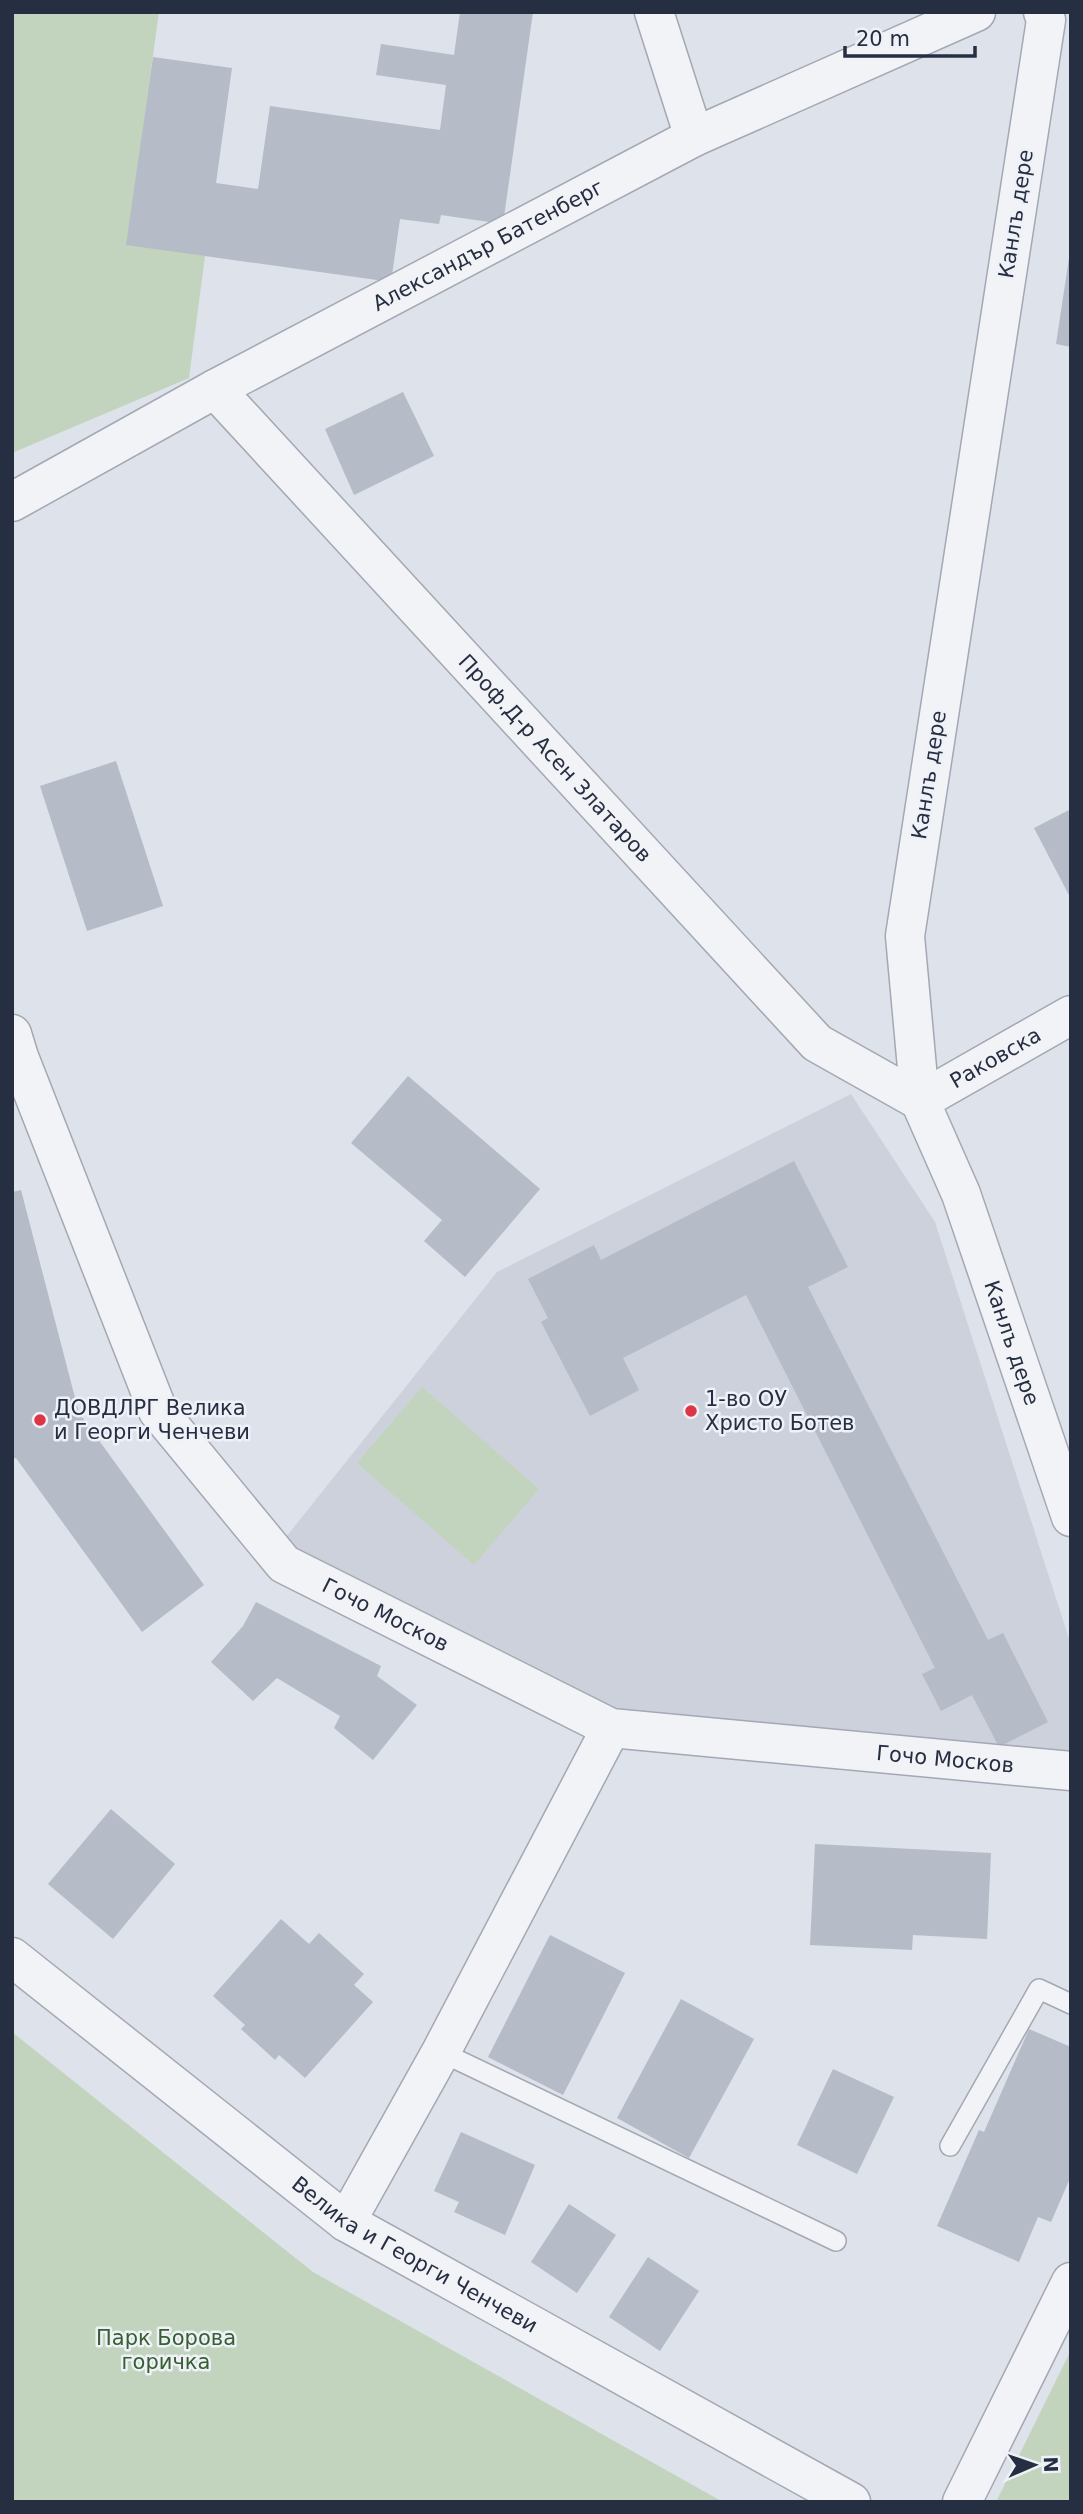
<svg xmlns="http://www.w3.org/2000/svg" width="1083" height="2514" font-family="'DejaVu Sans',sans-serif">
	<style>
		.built { fill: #ccd1dc }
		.green { fill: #c3d4be }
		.building { fill: #b5bbc7 }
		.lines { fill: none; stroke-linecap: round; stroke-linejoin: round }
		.lane-casing { stroke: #a3a8b4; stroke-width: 22 }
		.street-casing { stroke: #a3a8b4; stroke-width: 41 }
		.lane { stroke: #f2f3f7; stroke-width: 19 }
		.street { stroke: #f2f3f7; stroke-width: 38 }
		.poi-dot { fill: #dd3544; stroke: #eef1f7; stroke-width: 2.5 }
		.labels { text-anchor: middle; stroke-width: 5; stroke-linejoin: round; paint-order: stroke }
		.street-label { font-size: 21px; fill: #262e42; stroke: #eef1f7 }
		.poi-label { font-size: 21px; fill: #262e42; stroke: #eef1f7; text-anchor: start }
		.park-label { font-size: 21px; fill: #376031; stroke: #eef1f7 }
	</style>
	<rect width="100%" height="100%" fill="#dee2ea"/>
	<polygon class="built" points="851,1094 935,1222 1071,1645 1071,1769 607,1731 275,1551 497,1272"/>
	<g class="green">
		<polygon points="12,12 159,12 127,244 205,256 189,378 12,453"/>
		<polygon points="422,1387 539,1489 474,1565 357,1463"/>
		<polygon points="12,2032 313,2272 723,2502 12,2502"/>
		<polygon points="1071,2350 1071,2502 996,2502"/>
	</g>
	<g class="building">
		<polygon points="460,12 533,12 503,224 441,215 439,224 400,219 391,282 126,245 153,57 232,68 216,183 258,189 270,106 440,130 446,85 376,75 381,44 454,55"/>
		<polygon points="1069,258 1071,258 1071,347 1056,344"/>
		<polygon points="403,392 434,456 354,495 325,429"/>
		<polygon points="116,761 163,906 87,931 40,786"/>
		<polygon points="1071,809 1071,899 1034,828"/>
		<polygon points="408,1076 540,1189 465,1277 424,1241 442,1220 351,1143"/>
		<polygon points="794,1161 848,1267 808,1287 988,1640 1003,1633 1048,1722 999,1747 972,1695 941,1711 922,1674 935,1668 746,1295 623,1358 639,1390 590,1416 541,1322 548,1318 528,1279 594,1245 601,1260"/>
		<polygon points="21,1190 79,1413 204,1585 142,1632 16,1458 12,1459 12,1192"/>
		<polygon points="256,1602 381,1666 377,1676 417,1705 373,1760 334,1728 340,1716 277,1678 253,1701 211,1662 243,1626"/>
		<polygon points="111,1809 175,1864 113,1939 48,1884"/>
		<polygon points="815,1844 991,1853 987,1939 913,1935 912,1950 810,1945"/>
		<polygon points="281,1919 309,1944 319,1933 364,1974 354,1985 373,2002 305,2078 279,2055 275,2060 241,2029 245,2025 213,1996"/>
		<polygon points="550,1935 625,1973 563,2095 488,2057"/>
		<polygon points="681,1999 754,2039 689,2158 617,2118"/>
		<polygon points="1029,2029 1071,2047 1071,2176 1051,2222 1038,2217 1019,2262 937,2226 979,2130 984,2132"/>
		<polygon points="833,2069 894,2097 857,2174 797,2145"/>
		<polygon points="461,2132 535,2165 505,2235 454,2212 459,2202 434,2191"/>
		<polygon points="569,2204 616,2235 577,2293 531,2262"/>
		<polygon points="648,2257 699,2291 660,2351 609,2317"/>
	</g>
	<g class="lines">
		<g class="lane-casing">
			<g id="lane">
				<polyline points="441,2052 836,2241"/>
				<polyline points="950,2146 1039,1989 1071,2004"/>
			</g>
		</g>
		<g class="street-casing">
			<g id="street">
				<polyline points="654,12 694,137"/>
				<path id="s1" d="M1043,12L1046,20L905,936L920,1101L961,1194L1071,1517"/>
				<path id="s2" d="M215,389L817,1043L920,1101L1071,1015"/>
				<path id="s3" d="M12,502L215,389L694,137L976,12"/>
				<path id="s4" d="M12,1034L19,1057L158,1411L284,1564L611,1728L1071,1771"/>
				<path id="s5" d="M12,1957L346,2222L851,2502"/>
				<polyline points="346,2222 441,2052 611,1728"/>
				<polyline points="962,2502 1071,2282"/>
			</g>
		</g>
		<use href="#lane" class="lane"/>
		<use href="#street" class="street"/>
	</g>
	<g class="poi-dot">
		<circle cx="691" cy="1411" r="7"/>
		<circle cx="40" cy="1420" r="7"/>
	</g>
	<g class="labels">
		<g class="street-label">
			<text transform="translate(1016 214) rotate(-81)" y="7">Канлъ дере</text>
			<text dy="7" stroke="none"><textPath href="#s3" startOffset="541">Александър Батенберг</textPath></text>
			<text dy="7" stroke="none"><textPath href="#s2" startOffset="502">Проф.Д-р Асен Златаров</textPath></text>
			<text transform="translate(929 775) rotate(-81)" y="7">Канлъ дере</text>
			<text dy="7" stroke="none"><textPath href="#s2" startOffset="1094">Раковска</textPath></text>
			<text dy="7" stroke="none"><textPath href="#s1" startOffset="1360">Канлъ дере</textPath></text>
			<text dy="7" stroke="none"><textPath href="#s4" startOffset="716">Гочо Москов</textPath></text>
			<text dy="7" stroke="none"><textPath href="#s4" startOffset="1304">Гочо Москов</textPath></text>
			<text dy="7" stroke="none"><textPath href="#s5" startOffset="502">Велика и Георги Ченчеви</textPath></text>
		</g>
		<g class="poi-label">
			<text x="705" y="1406">1-во ОУ<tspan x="705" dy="24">Христо Ботев</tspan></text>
			<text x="54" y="1415">ДОВДЛРГ Велика<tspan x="54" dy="24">и Георги Ченчеви</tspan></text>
		</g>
		<g class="park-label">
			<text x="166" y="2345">Парк Борова<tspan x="166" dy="24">горичка</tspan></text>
		</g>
	</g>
	<rect width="1083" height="2514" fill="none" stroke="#262e42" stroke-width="28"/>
	<g transform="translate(1034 2465) rotate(88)" stroke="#eef1f7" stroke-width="5" paint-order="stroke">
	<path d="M0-5L12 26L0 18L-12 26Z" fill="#262e42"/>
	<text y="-10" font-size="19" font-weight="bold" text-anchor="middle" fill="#262e42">N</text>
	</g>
	<path d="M845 46v10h130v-10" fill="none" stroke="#262e42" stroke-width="3.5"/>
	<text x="856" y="46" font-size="21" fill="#262e42" stroke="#eef1f7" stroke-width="5" paint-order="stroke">20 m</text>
</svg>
